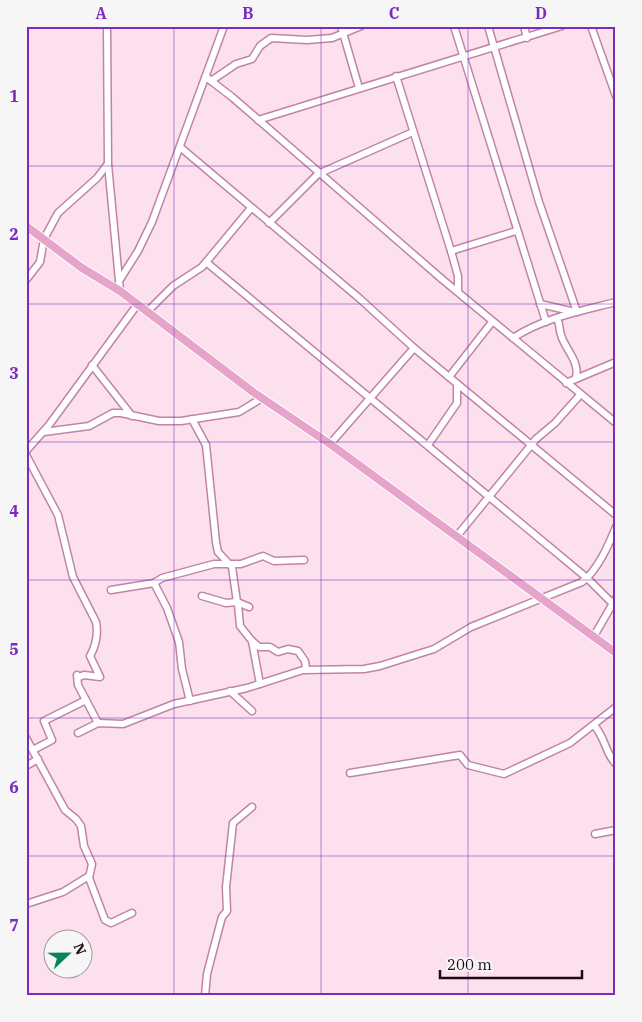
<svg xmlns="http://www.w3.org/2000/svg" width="642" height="1022" font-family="'IBM Plex Serif',serif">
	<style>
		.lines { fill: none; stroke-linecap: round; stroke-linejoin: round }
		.minor-casing { stroke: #c284a5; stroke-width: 9 }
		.major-casing { stroke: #fff; stroke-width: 10 }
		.minor { stroke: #fff; stroke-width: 6 }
		.major { stroke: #e7a4cb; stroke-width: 8 }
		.grid { fill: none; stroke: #7b2cbf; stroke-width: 1; stroke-opacity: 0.55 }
		.neatline { fill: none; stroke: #7b2cbf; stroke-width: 2 }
		.grid-label { font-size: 16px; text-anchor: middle; font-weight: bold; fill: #7b2cbf }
	</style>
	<rect width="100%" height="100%" fill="#fce0ee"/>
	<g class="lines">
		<g class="minor-casing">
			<g id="minor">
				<polyline points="107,26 108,164 120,291"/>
				<polyline points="341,26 359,88"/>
				<polyline points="454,26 546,322"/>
				<polyline points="488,26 539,202 577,312"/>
				<polyline points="524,26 527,38"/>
				<polyline points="591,26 616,96"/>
				<polyline points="396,76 451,251 458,276 458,292"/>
				<polyline points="206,77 232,97 443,280 616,423"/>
				<polyline points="211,81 236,64 252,59 260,46 271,38 307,40 332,38 361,26"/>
				<polyline points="258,120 562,26"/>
				<polyline points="180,147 359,298 414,348 616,515"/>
				<polyline points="269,223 318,174 413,132"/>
				<polyline points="451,251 516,231"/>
				<polyline points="206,262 587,578 612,603"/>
				<polyline points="26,280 40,262 44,239 58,213 97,178 107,165"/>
				<polyline points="119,281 138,251 152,222 224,26"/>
				<polyline points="540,304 575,312"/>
				<polyline points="147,312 173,286 202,267 251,208"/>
				<path d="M557,319C560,324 559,329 561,335C565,349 580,362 576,377"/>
				<path d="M513,338C543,318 581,311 616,302"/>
				<polyline points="92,365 132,416"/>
				<polyline points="449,377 492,322"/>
				<polyline points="566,383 616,362"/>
				<polyline points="192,419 206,445 216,542 218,552 232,567 237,602 249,607"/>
				<polyline points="44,432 89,426 113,413 121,413 159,421 181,421 239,412 262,398"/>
				<polyline points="330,444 414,348"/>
				<polyline points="428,445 457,403 457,384"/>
				<polyline points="26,451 49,425 137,305"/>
				<path d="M26,455L58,515L73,577L96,622C98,633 97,644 90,656L100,677L84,675L79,677L77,675L78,685L98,723"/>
				<polyline points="457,536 536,439 555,423 580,395"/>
				<polyline points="154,583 162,578 214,564 241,564 263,556 274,561 304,560"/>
				<polyline points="111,590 154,583 167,608 179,642 182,669 190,701"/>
				<polyline points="202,596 226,603 237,602"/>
				<polyline points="238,604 240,626 252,641 260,684"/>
				<polyline points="594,636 616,598"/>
				<polyline points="252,641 259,647 270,647 278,652 288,649 298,651 305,661 306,669"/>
				<polyline points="230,691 252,711"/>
				<path d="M594,725C606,739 605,753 616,764"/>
				<path d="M78,733L98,723L123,724L174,704L247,688L303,670L364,669L380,666L434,649L471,627L582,582C598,570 609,544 616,527"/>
				<polyline points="26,738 65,810 76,819 81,826 84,846 92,864 89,878 105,920 111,923 132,913"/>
				<polyline points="33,750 52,740 44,721 86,700"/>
				<polyline points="26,766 38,759"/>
				<polyline points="350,773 460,755 468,765 504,774 570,743 616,707"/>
				<polyline points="595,834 616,830"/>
				<polyline points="26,904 63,892 89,876"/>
				<polyline points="205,996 207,974 214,947 222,917 227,911 226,887 233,823 252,807"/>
			</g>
		</g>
		<g class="major-casing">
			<polyline id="major" points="26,226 82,268 120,291 253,392 330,444 616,653"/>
		</g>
		<use href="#minor" class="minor"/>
		<use href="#major" class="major"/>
	</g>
	<path class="grid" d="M174,26V996M321,26V996M468,26V996M26,166H616M26,304H616M26,442H616M26,580H616M26,718H616M26,856H616"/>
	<rect width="642" height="1022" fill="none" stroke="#f6f6f6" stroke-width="55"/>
	<g transform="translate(68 954) rotate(68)"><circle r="24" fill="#f6f6f6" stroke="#a0979c"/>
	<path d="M0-4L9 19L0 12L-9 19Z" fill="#0b8160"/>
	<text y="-8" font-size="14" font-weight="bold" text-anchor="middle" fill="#1f0916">N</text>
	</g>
	<path d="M440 970v8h142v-8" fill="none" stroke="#1f0916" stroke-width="2.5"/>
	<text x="447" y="970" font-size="15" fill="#1f0916" stroke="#f6f6f6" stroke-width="4" paint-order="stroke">200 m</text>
	<rect x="28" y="28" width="586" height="966" class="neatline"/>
	<g class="grid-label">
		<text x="101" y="19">A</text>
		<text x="248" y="19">B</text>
		<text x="394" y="19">C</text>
		<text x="541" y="19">D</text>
		<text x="14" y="102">1</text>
		<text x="14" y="240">2</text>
		<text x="14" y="379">3</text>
		<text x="14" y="517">4</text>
		<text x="14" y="655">5</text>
		<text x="14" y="793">6</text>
		<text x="14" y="931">7</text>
	</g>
</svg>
